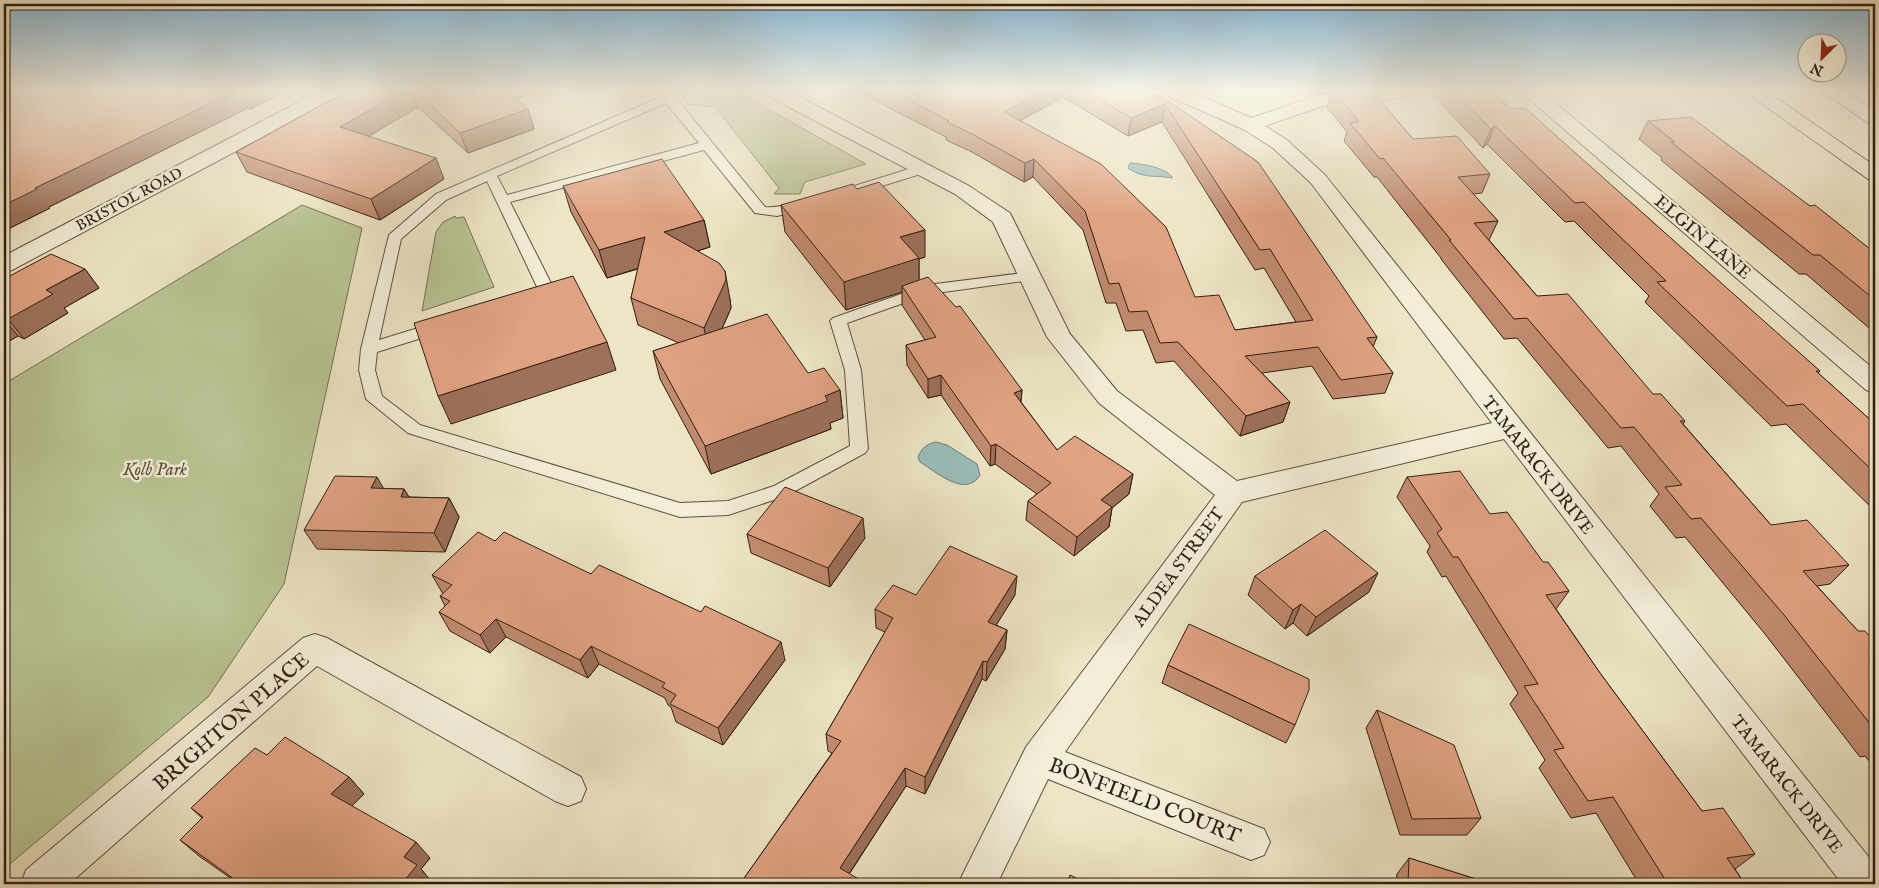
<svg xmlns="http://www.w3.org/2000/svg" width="1879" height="888" font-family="'IM FELL English',serif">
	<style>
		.green { fill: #b9c494; stroke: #747154 }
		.water { fill: #9bbdbb; stroke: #707d78 }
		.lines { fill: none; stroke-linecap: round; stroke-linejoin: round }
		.lane-casing { stroke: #5f5040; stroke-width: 2 }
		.street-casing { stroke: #5f5040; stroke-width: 2 }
		.highway-casing { stroke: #301e13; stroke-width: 2 }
		.lane { fill: #f3eed9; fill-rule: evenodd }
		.street { fill: #f3eed9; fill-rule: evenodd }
		.highway { fill: #ede5c5; fill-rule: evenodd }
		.wall { fill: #c18b6f; stroke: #301e13; fill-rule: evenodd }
		.shaded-wall { fill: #9d715a; stroke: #301e13 }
		.building { fill: #e0a281; stroke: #301e13 }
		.labels { text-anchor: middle; stroke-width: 5; stroke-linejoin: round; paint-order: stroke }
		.far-street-label { font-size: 15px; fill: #301e13; stroke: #f3eed9 }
		.street-label { font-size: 18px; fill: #301e13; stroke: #f3eed9 }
		.park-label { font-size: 18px; font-style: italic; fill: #59503a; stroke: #f3eed9 }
		.near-street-label { font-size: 21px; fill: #301e13; stroke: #f3eed9 }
	</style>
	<rect width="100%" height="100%" fill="#ede5c5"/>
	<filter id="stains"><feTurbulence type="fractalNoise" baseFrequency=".004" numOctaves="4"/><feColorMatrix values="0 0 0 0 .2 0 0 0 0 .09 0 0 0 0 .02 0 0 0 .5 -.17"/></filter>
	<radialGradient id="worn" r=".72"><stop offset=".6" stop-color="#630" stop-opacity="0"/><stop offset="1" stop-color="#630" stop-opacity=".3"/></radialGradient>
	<g class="green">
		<polygon points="678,91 736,91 866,164 805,182 800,194 774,194 779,188 715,107 687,104"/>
		<polygon points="302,205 362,228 284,584 208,697 4,869 4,384"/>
		<polygon points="455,216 456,218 464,217 494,287 422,311 436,232 443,222"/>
	</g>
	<g class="water">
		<path d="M1130,163C1143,164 1165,167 1173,178C1156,175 1143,179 1128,168Z"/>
		<path d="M936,442L947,445L977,464L980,475C966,499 935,471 920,462L918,457C922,448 926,444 936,442Z"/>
	</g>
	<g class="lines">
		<g class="lane-casing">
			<g id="lane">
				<path d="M657,91H670L765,207C781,209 797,199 810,202L812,205L810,208L777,216L755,213L704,150L510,202L556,293L553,296L535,302L527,297L530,294L539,291L487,181L446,200L401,239L379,340L441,321L449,326L447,330L377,352L375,370L382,396L420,425L680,503L728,501L774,486L850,446L845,370L830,321L833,318L927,285L1031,272L1038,276L1031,280L929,294L847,323L861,370L868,449L865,453L786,496L728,515L680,517L408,433L366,399L359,370L361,349L389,235L436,194L661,97ZM666,103L699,143L507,195L497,176Z"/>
				<polygon points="922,165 927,166 929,169 927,172 856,194 849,190 851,187"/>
			</g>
		</g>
		<g class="street-casing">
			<g id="street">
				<polygon points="8,91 34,91 32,95 4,106 4,93"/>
				<polygon points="320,91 344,91 342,95 12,270 4,272 4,256"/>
				<polygon points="764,91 788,91 969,186 1010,213 1070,334 1117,391 1237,481 1492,423 1311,183 1273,148 1243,129 1166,95 1164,91 1190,91 1251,118 1319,95 1353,91 1415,91 1413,95 1406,97 1322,106 1265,126 1287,140 1325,175 1875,865 1875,884 1842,884 1504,439 1242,502 1065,752 1264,829 1270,842 1264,855 1251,860 1048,779 997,884 958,884 1026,747 1215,495 1099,403 1047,337 993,222 955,194 766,95"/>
				<polygon points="1520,91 1541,91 1875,370 1875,393 1866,390"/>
				<polygon points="315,634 327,638 581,777 586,789 581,801 568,806 555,801 317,666 69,884 21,884 26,870 303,638"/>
			</g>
		</g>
		<g class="highway-casing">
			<g id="highway">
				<polygon points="1744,91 1766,91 1875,166 1875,181 1868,179"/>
				<polygon points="1822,91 1845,91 1875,111 1875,125 1868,123"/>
			</g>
		</g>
		<use href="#lane" class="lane"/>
		<use href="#street" class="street"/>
		<use href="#highway" class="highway"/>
	</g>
	<g class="wall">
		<polygon points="29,91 285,91 251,109 248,108 49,207 50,208 4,231 4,103"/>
		<polygon points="347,91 531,91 517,100 528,109 534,129 468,153 418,107 368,136 444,179 380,220 247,172 236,152"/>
		<path d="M856,91H1143L1158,98V94L1377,337L1373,347L1393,373L1385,393L1333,399L1312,366L1262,373L1290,402L1283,422L1240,436L1174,361L1156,363L1143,330L1126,331L1116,303H1106L1083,230L1033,177L1024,182L972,152L946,140V137ZM1063,97L1128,136L1162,122L1255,270L1264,268L1296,322L1235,330L1195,297L1020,121Z"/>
		<polygon points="1315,91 1372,91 1413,139 1490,174 1482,193 1473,194 1498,221 1489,240 1537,296 1653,394 1685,421 1683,424 1771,525 1849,565 1830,584 1817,586 1858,631 1875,642 1875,768 1865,756 1860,757 1765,634 1685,537 1676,538 1650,506 1659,494 1621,446 1608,448 1517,338 1504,339 1441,259 1441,258 1377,177 1374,177 1344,141 1347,132 1327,107 1332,92 1317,94"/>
		<polygon points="1429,91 1492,91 1511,109 1820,371 1818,373 1875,424 1875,511 1786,424 1771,426 1645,302 1649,296 1574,221 1565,222 1487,144 1483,148"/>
		<polygon points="1648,121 1810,206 1875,253 1875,333 1806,274 1799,274 1661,160 1662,158 1639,139"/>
		<polygon points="563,186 704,220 710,247 698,251 730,299 731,308 722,329 840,390 843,418 830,423 831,429 711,474 660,379 653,351 679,343 638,325 631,298 638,269 607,278 571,212"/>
		<polygon points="781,205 925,257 919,259 919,280 1022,390 1021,402 1057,450 1133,474 1129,494 1112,508 1109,527 1074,556 1026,520 1028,501 1037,494 995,464 990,466 941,395 928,398 907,365 906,345 925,340 902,305 902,292 846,310 785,232"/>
		<polygon points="85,269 99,288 64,308 68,313 24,339 18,336 4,344 4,279"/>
		<polygon points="1407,477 1490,514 1543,562 1569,591 1556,609 1600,673 1702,811 1755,854 1735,869 1745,884 1639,884 1596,813 1571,818 1539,768 1545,760 1510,704 1518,693 1446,576 1442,577 1427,552 1430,546 1397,497"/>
		<polygon points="384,489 404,489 409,497 449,498 459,517 445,552 317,549 304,530"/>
		<polygon points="747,534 865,538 830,587 751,553"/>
		<polygon points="495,541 591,574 785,660 723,745 676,722 671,707 668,705 665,698 599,664 588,678 506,637 490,653 450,631 439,612 445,606 440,596 443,594 432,575"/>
		<polygon points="1255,576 1369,592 1307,636 1293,623 1285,629 1248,595"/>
		<polygon points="916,595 1015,595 996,625 1007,630 1005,649 986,681 982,679 925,794 906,786 850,873 740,884 832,753 828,751 826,734 885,632 876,628 875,609"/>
		<polygon points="1168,665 1295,725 1286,743 1162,683"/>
		<polygon points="1377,710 1481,818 1467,835 1400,835 1366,728"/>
		<polygon points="267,755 349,777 364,794 352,806 430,858 421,869 431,881 428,884 239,884 199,856 180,840 202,818 191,808"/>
		<polygon points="1409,858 1492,884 1396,884 1397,874"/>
	</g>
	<g class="shaded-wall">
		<polygon points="236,91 240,91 248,108 49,207 50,208 4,231 4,205 35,188"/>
		<polygon points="242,91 285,91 251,109"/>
		<polygon points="403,91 413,91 418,107 349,148 340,127"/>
		<polygon points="503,91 531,91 508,107"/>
		<polygon points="1042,91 1063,91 1063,97 1003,130 1004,112"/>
		<polygon points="1317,91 1332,91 1317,94"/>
		<polygon points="1165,104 1162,122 1128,136 1131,118"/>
		<polygon points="528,109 534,129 468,153 460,133"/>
		<polygon points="1495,126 1487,144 1483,148 1491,129"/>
		<polygon points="436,158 444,179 380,220 371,199"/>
		<polygon points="1034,159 1033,177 1024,182 1025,163"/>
		<polygon points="704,220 710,247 670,259 664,232"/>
		<polygon points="925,230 925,257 919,259 919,286 902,286 902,292 846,310 844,282 900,237"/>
		<polygon points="645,237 652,264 607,278 599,250"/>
		<polygon points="85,269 99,288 64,308 68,313 24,339 8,319 46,290"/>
		<polygon points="725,271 730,299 731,308 710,356 704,328"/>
		<polygon points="4,319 18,336 4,344"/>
		<polygon points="607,342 616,370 451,424 438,396"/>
		<polygon points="941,375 941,395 928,398 928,379"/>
		<polygon points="840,390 843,418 830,423 831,429 711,474 705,446 825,396"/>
		<polygon points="1022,390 1020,410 1014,393"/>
		<polygon points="1290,402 1283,422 1240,436 1246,416"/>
		<polygon points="996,444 995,464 990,466 991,446"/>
		<polygon points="1133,474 1129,494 1112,508 1109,527 1074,556 1077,537 1101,500"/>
		<polygon points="377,477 388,496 371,488"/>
		<polygon points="404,489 415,508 401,497"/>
		<polygon points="449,498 459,517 445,552 434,533"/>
		<polygon points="863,518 865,538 830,587 828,568"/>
		<polygon points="1378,573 1369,592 1307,636 1316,617"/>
		<polygon points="1017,576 1015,595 987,640 988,622"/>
		<polygon points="1301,604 1293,623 1285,629 1293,610"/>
		<polygon points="496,619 506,637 490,653 480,635"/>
		<polygon points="1007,630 1005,649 986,681 987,662"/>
		<polygon points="781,642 785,660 723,745 718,728"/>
		<polygon points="591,646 599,664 588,678 580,660"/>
		<polygon points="983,661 982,679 925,794 925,777"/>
		<polygon points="905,768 906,786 843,883 840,868"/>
		<polygon points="349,777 364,794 347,811 331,794"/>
		<polygon points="416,842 430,858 421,869 431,881 428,884 407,884 404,881 404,857"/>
	</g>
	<g class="building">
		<polygon points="29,91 236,91 35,188 37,189 4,205 4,103"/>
		<polygon points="347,91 403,91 340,127 436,158 371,199 236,152"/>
		<polygon points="416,91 507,91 528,109 460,133"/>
		<polygon points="891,91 1042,91 1004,112 1101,164 1166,227 1195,297 1219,295 1235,330 1313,320 1270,249 1260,250 1165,104 1131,118 1085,91 1143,91 1162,99 1158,94 1258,162 1377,337 1367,338 1393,373 1341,380 1318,347 1245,356 1290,402 1246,416 1178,342 1160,343 1147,311 1129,312 1119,283 1109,284 1085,211 1034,159 1025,163 972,134 947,122 949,121"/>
		<polygon points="1334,91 1372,91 1413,139 1457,136 1490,174 1458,177 1498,221 1474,223 1537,296 1568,294 1653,394 1661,394 1685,421 1680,421 1771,525 1807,520 1849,565 1803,571 1858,631 1865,631 1875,642 1875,730 1784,615 1701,518 1691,519 1665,487 1682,485 1634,427 1621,428 1527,318 1514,319 1449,240 1451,240 1383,158 1380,159 1350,123 1359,122"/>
		<polygon points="1453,91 1492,91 1511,109 1525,108 1820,371 1816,371 1875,424 1875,473 1803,404 1787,406 1657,282 1666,281 1584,202 1575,203 1495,126 1491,129"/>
		<polygon points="1691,117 1810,206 1815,205 1875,253 1875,300 1820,255 1813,255 1671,142 1675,142 1648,121"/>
		<polygon points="662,159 704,220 664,232 719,263 725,271 726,280 704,328 631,298 645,237 599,250 563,186"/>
		<polygon points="879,182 925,230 900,237 919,258 844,282 781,205 853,184 857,189"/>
		<polygon points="51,254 85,269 46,290 53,294 8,319 4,317 4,279"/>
		<polygon points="573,276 607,342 438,396 414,323"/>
		<polygon points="928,277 956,307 960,306 1022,390 1014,393 1057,450 1075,436 1133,474 1101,500 1112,507 1077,537 1028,501 1051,483 996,444 991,446 941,375 928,379 906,345 936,337 902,286"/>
		<polygon points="767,314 808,373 824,368 840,390 825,396 828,401 705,446 653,351"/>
		<polygon points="1460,471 1490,514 1507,512 1543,562 1548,562 1569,591 1546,595 1600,673 1702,811 1723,808 1755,854 1727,858 1745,884 1668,884 1613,797 1588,801 1554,750 1564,748 1524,686 1538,684 1458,557 1453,557 1437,533 1442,529 1407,477"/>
		<polygon points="335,476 377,477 371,488 404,489 401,497 449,498 434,533 304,530"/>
		<polygon points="785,487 863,518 828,568 747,534"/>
		<polygon points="1325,530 1378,573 1316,617 1301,604 1293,610 1255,576"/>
		<polygon points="478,532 495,541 504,532 591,574 599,565 701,612 705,606 781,642 718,728 670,704 676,695 662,687 665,683 591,646 580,660 496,619 480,635 439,612 450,601 440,596 452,585 432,575"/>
		<polygon points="950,546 1017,576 988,622 1007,630 987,662 983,661 925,777 905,768 840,868 867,884 740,884 841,741 826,734 893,618 875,609 893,585 916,595"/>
		<polygon points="1189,624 1309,679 1309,690 1295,725 1168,665"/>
		<polygon points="1377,710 1454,745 1481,818 1412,819"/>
		<polygon points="285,737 349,777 331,794 416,842 404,857 417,865 404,881 410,884 241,884 180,840 203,817 191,808 255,748 267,755"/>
		<polygon points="1409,858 1492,884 1408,884"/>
		<polygon points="1070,875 1088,884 1067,884"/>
	</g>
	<linearGradient id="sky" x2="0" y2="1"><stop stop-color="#89b8d6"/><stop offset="0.42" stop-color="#f7f3e5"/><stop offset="1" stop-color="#f7f3e5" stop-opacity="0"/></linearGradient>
	<rect width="1879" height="216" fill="url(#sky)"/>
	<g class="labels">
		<g class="far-street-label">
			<text transform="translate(129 199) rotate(-28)" y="5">BRISTOL ROAD</text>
		</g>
		<g class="street-label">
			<text transform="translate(1703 237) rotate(40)" y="6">ELGIN LANE</text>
			<text transform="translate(1538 465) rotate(52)" y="6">TAMARACK DRIVE</text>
			<text transform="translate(1178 567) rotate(-54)" y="6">ALDEA STREET</text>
			<text transform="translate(1787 784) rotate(52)" y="6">TAMARACK DRIVE</text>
		</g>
		<g class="park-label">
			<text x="155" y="475">Kolb Park</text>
		</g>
		<g class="near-street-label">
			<text transform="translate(231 721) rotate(-41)" y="7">BRIGHTON PLACE</text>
			<text transform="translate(1145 800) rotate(21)" y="7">BONFIELD COURT</text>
		</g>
	</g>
	<rect width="1879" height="888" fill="none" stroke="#ede5c5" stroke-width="20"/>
	<rect x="5" y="5" width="1869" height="878" fill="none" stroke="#301e13" stroke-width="2.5"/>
	<rect x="10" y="10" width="1859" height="868" fill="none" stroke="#301e13"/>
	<g transform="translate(1822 58) rotate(204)"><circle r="24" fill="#f3eed9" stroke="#a59b8a"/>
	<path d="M0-4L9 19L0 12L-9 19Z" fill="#8f2418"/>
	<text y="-8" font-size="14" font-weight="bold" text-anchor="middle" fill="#301e13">N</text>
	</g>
	<rect width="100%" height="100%" filter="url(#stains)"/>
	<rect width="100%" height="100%" fill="url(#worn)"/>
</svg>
